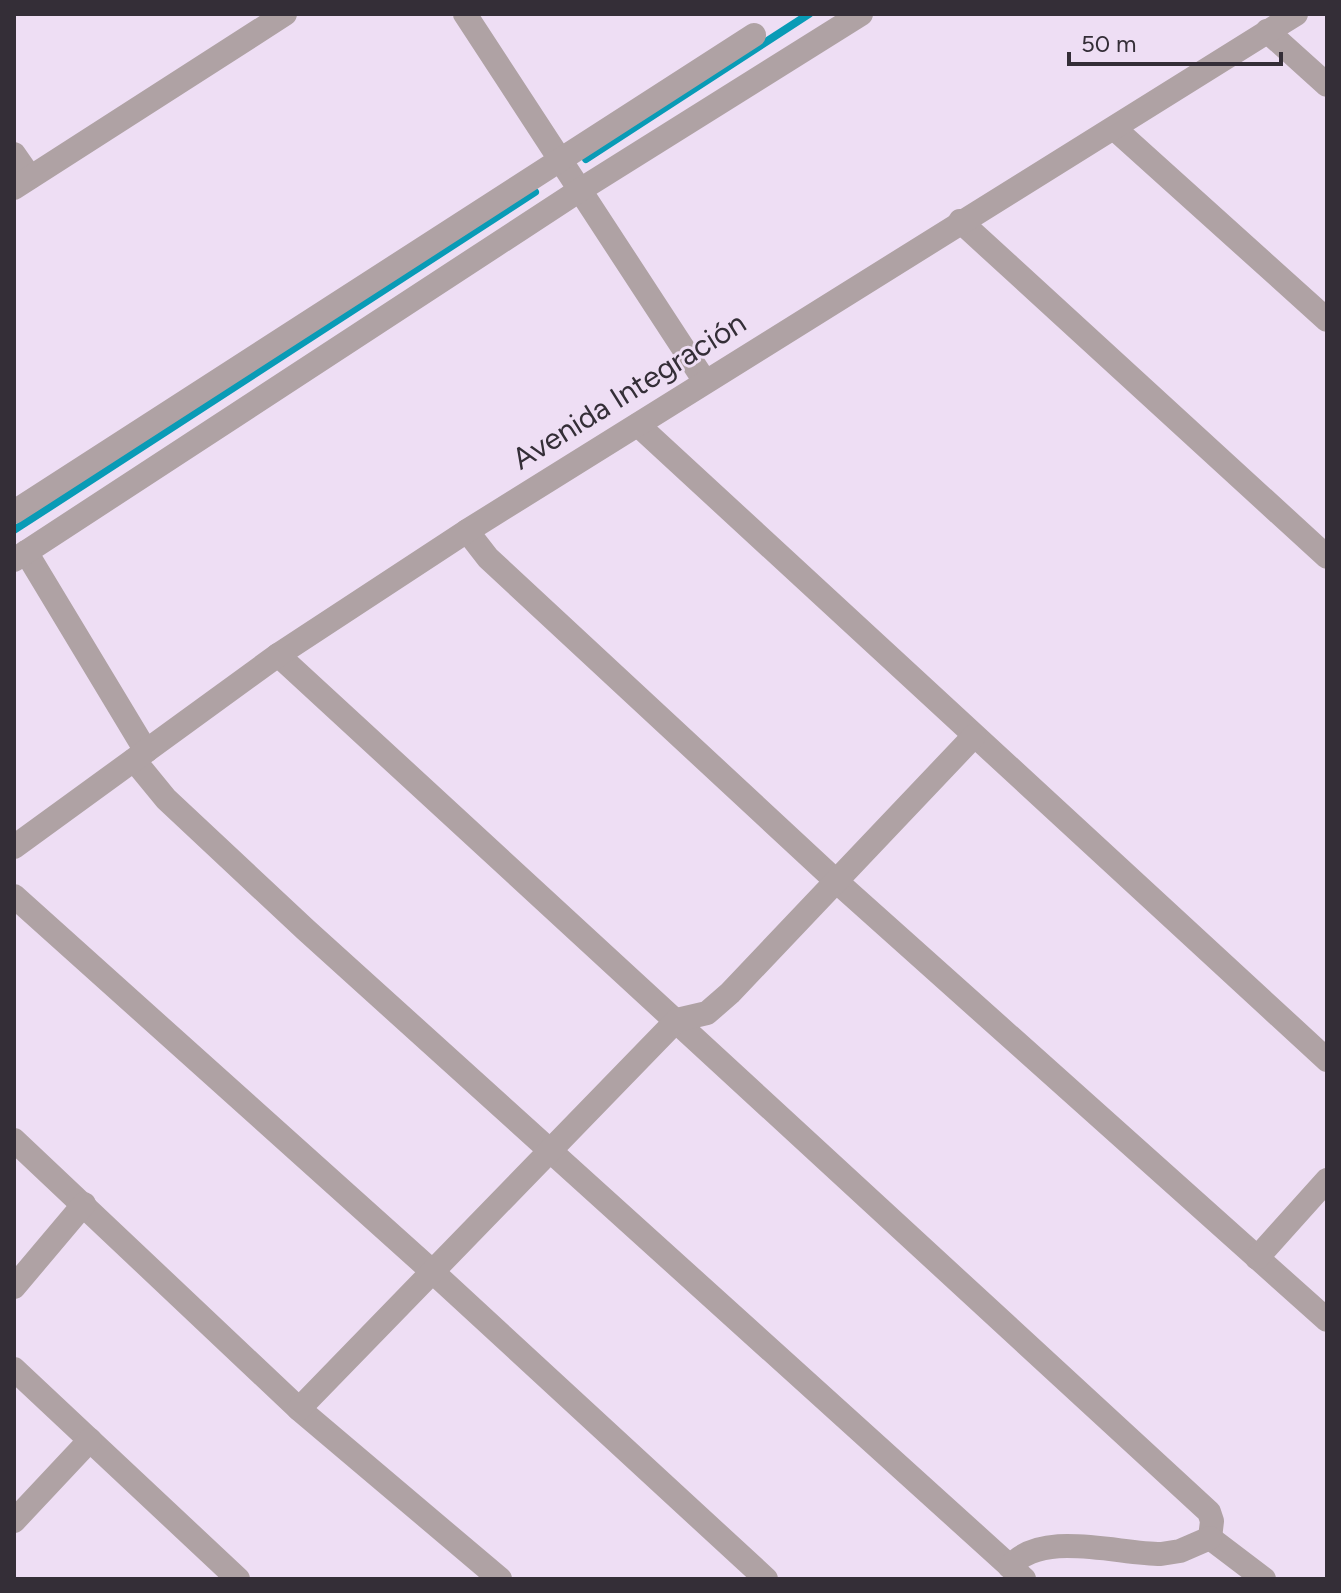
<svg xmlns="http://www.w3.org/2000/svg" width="1341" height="1593" font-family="Figtree,sans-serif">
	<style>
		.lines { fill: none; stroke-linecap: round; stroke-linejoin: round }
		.stream { stroke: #099bb6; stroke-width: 8 }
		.minor { stroke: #afa2a4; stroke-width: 24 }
		.labels { text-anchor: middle; stroke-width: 6; stroke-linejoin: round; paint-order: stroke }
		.street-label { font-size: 30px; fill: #342e37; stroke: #eedef4 }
	</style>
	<rect width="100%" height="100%" fill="#eedef4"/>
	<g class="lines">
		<g class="stream">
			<polyline points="586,159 809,14"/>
			<polyline points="14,530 535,192"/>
		</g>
		<g class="minor">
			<polyline points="465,14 704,380"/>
			<polyline points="1267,31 1327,85"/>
			<polyline points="1115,129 1327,320"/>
			<polyline points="14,154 30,177"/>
			<polyline points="14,188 285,14"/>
			<polyline points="960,221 1327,557"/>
			<polyline points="638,425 1327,1060"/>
			<polyline points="14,512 754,35"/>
			<polyline points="467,531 488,558 836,881 1327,1320"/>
			<polyline points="26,552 146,751"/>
			<polyline points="14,560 580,190 861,14"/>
			<polyline points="278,655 1209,1512 1212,1521 1210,1538"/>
			<polyline points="134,760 166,799 306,930 1024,1579"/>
			<polyline points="14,847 278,655 467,531 1296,14"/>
			<polyline points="14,896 434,1273 766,1579"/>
			<polyline points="14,1140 299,1409 500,1579"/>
			<polyline points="1257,1258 1327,1180"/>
			<polyline points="14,1287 84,1204"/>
			<polyline points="14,1369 238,1579"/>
			<polyline points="299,1409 677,1020 707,1013 730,993 974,736"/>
			<polyline points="14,1521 90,1440"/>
			<polyline points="1210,1538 1264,1579"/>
			<path d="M1010,1567C1041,1529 1117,1554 1161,1554L1180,1551L1210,1538"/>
		</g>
	</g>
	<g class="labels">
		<g class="street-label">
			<text transform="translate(629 391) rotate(-32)" y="10">Avenida Integración</text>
		</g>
	</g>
	<rect width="1341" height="1593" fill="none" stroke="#342e37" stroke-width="32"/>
	<path d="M1069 52v12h212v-12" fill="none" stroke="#342e37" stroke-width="4"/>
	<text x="1081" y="52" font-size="24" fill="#342e37" stroke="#eedef4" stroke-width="6" paint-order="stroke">50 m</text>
</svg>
